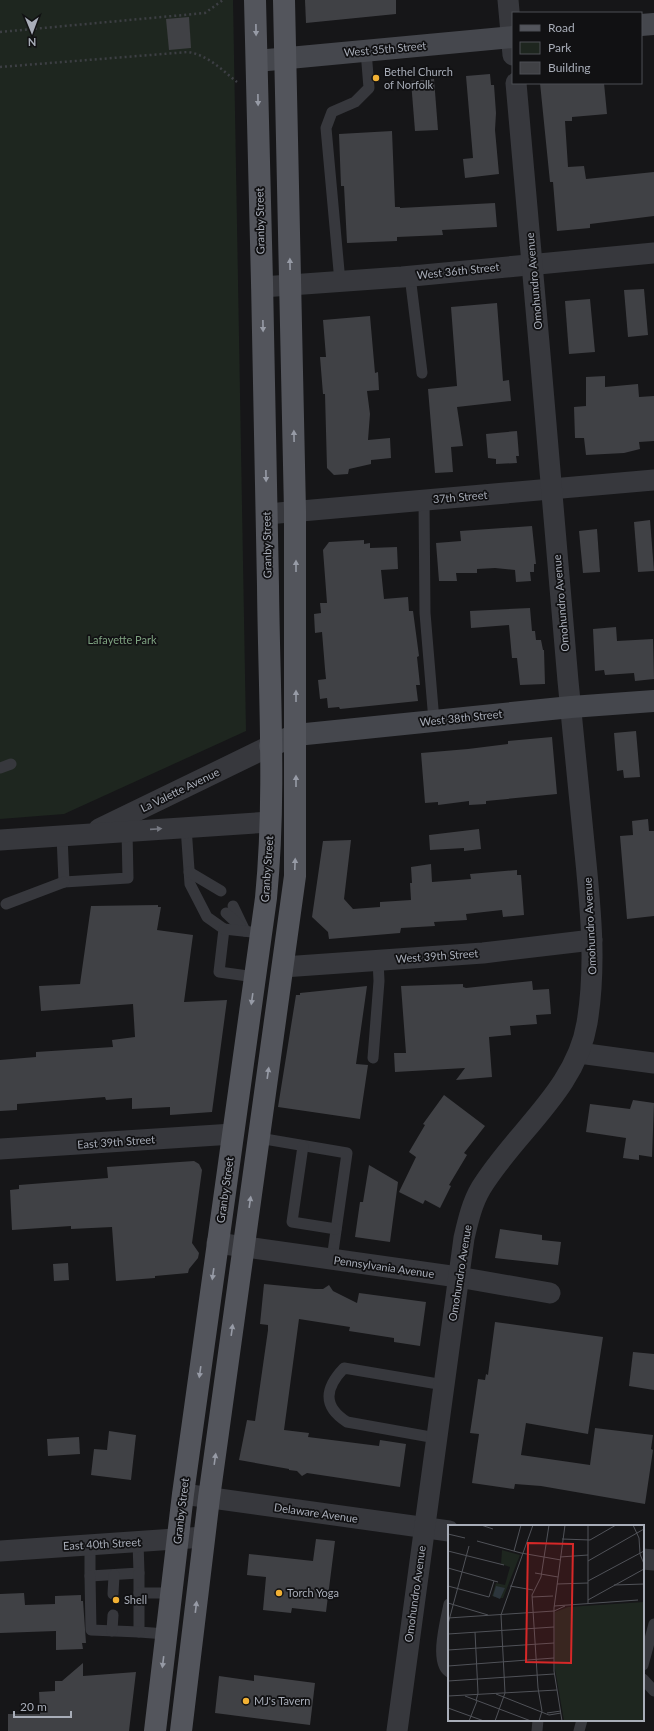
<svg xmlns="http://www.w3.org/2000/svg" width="654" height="1731" font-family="Lato,sans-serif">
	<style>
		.green { fill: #1e261f }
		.building { fill: #404145 }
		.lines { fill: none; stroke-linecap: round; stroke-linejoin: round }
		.path { stroke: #3d3f44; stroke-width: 2.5; stroke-dasharray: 2 3; stroke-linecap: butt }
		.lane { stroke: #37383d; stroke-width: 11 }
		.street { stroke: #37383d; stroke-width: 21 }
		.secondary { stroke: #45474d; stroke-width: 22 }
		.primary { stroke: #53555c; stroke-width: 22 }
		.oneway { fill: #979ba6 }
		.oneway2 { fill: #757881 }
		.poi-dot { fill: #f2b134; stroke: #111113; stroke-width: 1.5 }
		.labels { text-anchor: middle; stroke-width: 3.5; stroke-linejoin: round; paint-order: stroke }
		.street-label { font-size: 11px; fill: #a8adb8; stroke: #111113 }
		.poi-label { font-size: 11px; fill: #a8adb8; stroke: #111113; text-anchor: start }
		.park-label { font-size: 11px; fill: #7fa381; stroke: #111113 }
		.inset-road { fill: none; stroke: #505258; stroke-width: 1 }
		.view { fill: #d62828; fill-opacity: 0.15; stroke: #d62828; stroke-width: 2 }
		.inset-edge { fill: none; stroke: #a8adb8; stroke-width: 2 }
	</style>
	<rect width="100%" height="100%" fill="#161618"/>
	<polygon class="green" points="0,0 233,0 246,731 64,814 0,819"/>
	<g class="building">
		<polygon points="305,0 396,0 396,14 306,23"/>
		<polygon points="189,17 191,48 169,50 166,19"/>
		<polygon points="490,74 491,85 494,85 496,113 495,130 499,174 465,178 463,159 473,158 466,76"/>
		<polygon points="434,79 438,130 415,131 411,81"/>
		<polygon points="540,83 604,83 607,114 572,117 572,121 565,121 568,167 584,166 586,179 654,172 654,216 590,224 590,228 557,231 553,182 550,182"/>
		<polygon points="392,131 395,207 400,207 400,208 495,203 497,227 442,230 443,235 397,237 397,241 347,243 344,186 341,186 339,134"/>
		<polygon points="644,289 648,335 628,337 624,290"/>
		<polygon points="590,299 595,352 569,354 565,301"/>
		<polygon points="497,303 503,381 509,380 511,401 457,407 463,446 451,447 453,472 435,473 428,389 457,386 451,307"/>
		<polygon points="370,316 375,373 378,372 379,390 367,391 370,414 368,440 390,438 391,458 371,460 371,464 349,469 348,474 334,475 327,468 325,394 323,394 320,357 326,357 323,320"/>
		<polygon points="605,376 605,387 638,384 639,397 654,396 654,441 639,442 640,449 624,453 586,455 584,438 575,438 574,407 586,406 586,377"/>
		<polygon points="517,431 519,456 516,456 517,463 496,464 496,459 488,458 486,434"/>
		<polygon points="650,520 654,571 638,572 634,522"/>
		<polygon points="532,526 536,564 534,564 534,572 530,572 531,581 516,582 515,570 495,568 477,569 477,573 456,573 457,581 439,581 436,543 461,541 460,531"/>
		<polygon points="597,529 600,572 583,573 579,531"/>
		<polygon points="364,540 364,544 370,543 370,548 397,547 398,569 381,570 384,599 408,597 409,611 413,611 419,656 417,657 420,685 416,685 418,701 340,709 339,707 328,708 327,698 320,699 318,680 326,679 325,669 322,632 315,633 314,614 321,613 320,603 327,603 323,550 329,542"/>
		<polygon points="530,608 532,631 535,631 536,640 541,640 543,650 544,650 545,684 520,685 517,658 512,658 509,625 471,628 470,611"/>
		<polygon points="616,627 617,641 653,639 654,679 635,681 634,673 605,675 604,670 595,671 593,629"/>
		<polygon points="636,731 640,777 624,778 623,770 617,771 614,733"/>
		<polygon points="552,737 557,794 486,801 486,804 469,805 469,801 438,805 438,802 425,803 421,753 468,749 508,744 508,741"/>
		<polygon points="648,819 649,831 654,831 654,916 627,919 620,836 633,835 632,821"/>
		<polygon points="479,829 481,849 464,851 464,848 430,850 429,835"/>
		<polygon points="351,840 344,899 353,909 380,907 380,902 411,900 410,883 412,883 411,867 431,864 432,882 471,879 470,874 517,870 517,875 521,875 524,915 503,917 502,910 466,914 467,920 434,922 435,926 401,928 400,933 329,939 328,932 312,917 323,841"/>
		<polygon points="158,905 158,907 161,907 157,930 193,935 184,1002 227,1000 212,1112 170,1115 170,1107 132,1109 132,1098 106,1100 105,1097 17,1104 17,1110 0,1111 0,1060 36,1057 36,1052 113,1047 112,1040 135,1037 133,1004 41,1011 39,986 80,984 91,906"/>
		<polygon points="532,981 533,990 549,989 551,1014 536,1015 537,1024 510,1026 511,1035 489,1037 492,1077 456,1080 465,1068 395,1072 394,1053 406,1053 401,986 463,984 463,987 466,988"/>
		<polygon points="367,986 356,1064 368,1065 360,1119 278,1107 296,995 300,995 300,993"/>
		<polygon points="444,1095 485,1126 464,1153 467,1155 449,1185 451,1186 440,1208 425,1200 423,1204 399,1192 416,1157 409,1152 425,1125 423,1124"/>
		<polygon points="633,1100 654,1103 652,1157 639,1155 639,1160 623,1158 626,1138 586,1132 590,1104 630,1109"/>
		<polygon points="194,1161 199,1164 202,1170 192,1243 199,1253 198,1258 189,1269 188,1273 155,1276 155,1278 116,1281 112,1227 71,1229 71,1226 12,1230 10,1190 19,1189 19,1185 108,1178 107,1167"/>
		<polygon points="369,1165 398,1182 390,1242 355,1237 360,1202 363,1202"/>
		<polygon points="500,1229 542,1235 542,1240 561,1242 558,1265 495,1258"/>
		<polygon points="68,1263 69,1280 54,1281 53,1264"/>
		<polygon points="264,1284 315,1289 323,1289 329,1285 333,1291 357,1303 359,1293 426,1302 420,1346 394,1342 394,1338 349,1331 350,1327 299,1319 284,1430 309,1433 308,1437 379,1446 380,1440 406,1444 400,1487 307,1473 302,1476 297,1471 289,1470 289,1469 239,1460 247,1420 255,1421 268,1330 268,1325 260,1324"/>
		<polygon points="495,1322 603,1337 588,1434 526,1423 521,1455 590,1465 595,1428 653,1435 651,1449 653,1450 645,1504 541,1486 515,1484 514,1489 472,1483 479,1434 470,1433 475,1400 478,1379 485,1380 486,1374 488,1375"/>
		<polygon points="633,1352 654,1354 654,1390 629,1386"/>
		<polygon points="109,1431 136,1435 131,1480 91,1475 94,1449 107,1450"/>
		<polygon points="79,1437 80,1454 48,1456 47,1439"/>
		<polygon points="316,1539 335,1541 326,1612 292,1608 291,1613 263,1610 266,1577 247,1575 249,1554 313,1561"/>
		<polygon points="24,1593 25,1605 55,1604 55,1596 81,1595 81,1601 83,1601 86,1643 82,1643 83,1649 56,1650 56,1631 0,1633 0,1594"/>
		<polygon points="83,1663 83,1676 136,1672 129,1731 8,1731 8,1714 40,1714 39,1692 55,1691 55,1681 62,1681"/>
		<polygon points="254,1675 315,1683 310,1725 215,1713 219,1676 254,1681"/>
	</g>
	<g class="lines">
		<g class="path">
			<polyline points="0,32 205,13 223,0"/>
			<path d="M0,67L188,52C208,55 222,70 237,82"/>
		</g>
		<g class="lane">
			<polyline points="410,276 422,373"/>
			<polyline points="340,282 326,128 332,112 355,102 369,88 366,51"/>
			<polyline points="424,500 425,613 434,721"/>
			<polyline points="0,768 11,764"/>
			<polyline points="186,827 190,884 207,917 224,929 219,972 255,977"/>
			<polyline points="62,836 64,882 128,878 127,831"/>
			<polyline points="189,872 221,891"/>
			<polyline points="6,904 64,882"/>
			<polyline points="233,906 245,931"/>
			<polyline points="226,913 240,926"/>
			<polyline points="224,929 261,933"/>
			<polyline points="373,1058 379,981 378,960"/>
			<polyline points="259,1138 347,1153 332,1259"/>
			<polyline points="303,1146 292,1222 336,1229"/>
			<path d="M436,1438L347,1422C322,1406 325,1388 344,1368L444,1385"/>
			<polyline points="90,1545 90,1576 139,1573 138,1542"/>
			<polyline points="139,1573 139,1632 166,1634"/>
			<polyline points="90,1576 91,1630 139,1632"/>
			<polyline points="139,1593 171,1593"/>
			<polyline points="113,1594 114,1575"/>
			<path d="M449,1604C446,1620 434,1662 449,1672"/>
			<polyline points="112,1631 113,1615"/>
			<polyline points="643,1665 654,1624"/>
			<polyline points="643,1679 654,1691"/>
			<polyline points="537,1731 538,1720"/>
			<polyline points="579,1731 582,1720"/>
		</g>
		<g class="street">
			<polyline points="508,0 513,55"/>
			<polyline points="262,287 402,277 654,253"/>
			<polyline points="267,514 654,480"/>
			<polyline points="99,829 270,746"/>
			<polyline points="0,840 270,822"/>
			<polyline points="283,967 483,953 592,940"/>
			<polyline points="579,1053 654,1063"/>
			<polyline points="0,1149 233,1134"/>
			<polyline points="217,1243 458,1277 550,1293"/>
			<polyline points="183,1494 449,1531"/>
			<polyline points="0,1551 204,1537"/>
			<polyline points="643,1559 654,1560"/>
			<path d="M397,1731L464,1238C468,1221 472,1203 481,1188C515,1132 576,1090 587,1023C597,963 590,903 584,843C579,789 573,735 568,681C550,482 535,282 516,83"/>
		</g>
		<g class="secondary">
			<polyline points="641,25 654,24"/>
			<polyline points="257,61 513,37"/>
			<polyline points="270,746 296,735 571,707 654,701"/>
		</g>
		<g class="primary">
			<path d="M155,1731L183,1494L266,898C276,795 269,690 268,586C265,391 260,195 255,0"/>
			<polyline points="181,1731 209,1498 295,876 295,511 284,0"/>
		</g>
	</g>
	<defs><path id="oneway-solid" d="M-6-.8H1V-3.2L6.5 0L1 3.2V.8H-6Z"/></defs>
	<g class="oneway">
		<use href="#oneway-solid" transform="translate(256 30) rotate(89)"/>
		<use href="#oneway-solid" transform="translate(258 100) rotate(89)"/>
		<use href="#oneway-solid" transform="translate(290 264) rotate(-91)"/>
		<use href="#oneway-solid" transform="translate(263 326) rotate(89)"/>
		<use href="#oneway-solid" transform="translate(294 436) rotate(-91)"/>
		<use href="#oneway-solid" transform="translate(266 476) rotate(89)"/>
		<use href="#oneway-solid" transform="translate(296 566) rotate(-90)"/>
		<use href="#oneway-solid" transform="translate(296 696) rotate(-90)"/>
		<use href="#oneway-solid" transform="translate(296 781) rotate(-90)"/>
		<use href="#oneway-solid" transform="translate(295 864) rotate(-88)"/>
		<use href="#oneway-solid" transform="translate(252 999) rotate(98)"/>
		<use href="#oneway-solid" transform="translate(268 1073) rotate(-82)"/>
		<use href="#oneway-solid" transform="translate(250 1202) rotate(-82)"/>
		<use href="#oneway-solid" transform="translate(213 1274) rotate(98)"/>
		<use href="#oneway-solid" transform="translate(232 1330) rotate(-82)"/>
		<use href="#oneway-solid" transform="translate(200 1372) rotate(98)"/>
		<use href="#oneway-solid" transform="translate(215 1459) rotate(-82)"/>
		<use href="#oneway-solid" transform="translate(196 1607) rotate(-83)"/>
		<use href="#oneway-solid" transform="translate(163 1662) rotate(97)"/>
	</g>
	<use class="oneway2" href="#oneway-solid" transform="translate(156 829) rotate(-4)"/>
	<g class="poi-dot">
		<circle cx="376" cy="78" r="4"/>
		<circle cx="279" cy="1593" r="4"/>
		<circle cx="116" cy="1600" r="4"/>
		<circle cx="246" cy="1701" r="4"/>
	</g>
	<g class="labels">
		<g class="street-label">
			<text transform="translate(385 49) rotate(-5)" y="4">West 35th Street</text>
			<text transform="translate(260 221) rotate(-91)" y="4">Granby Street</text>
			<text transform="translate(458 271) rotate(-6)" y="4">West 36th Street</text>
			<text transform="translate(534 281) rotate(-95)" y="4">Omohundro Avenue</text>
			<text transform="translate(460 497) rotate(-5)" y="4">37th Street</text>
			<text transform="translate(267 545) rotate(-91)" y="4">Granby Street</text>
			<text transform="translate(561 603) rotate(-95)" y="4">Omohundro Avenue</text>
			<text transform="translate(461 718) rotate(-6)" y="4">West 38th Street</text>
			<text transform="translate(180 790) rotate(-26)" y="4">La Valette Avenue</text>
			<text transform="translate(267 869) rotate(-86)" y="4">Granby Street</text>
			<text transform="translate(590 926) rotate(-93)" y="4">Omohundro Avenue</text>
			<text transform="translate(437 956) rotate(-4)" y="4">West 39th Street</text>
			<text transform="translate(116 1142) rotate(-4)" y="4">East 39th Street</text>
			<text transform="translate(225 1190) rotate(-82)" y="4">Granby Street</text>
			<text transform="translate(384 1267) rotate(8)" y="4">Pennsylvania Avenue</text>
			<text transform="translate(460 1273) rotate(-81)" y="4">Omohundro Avenue</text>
			<text transform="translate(181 1511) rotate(-83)" y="4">Granby Street</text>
			<text transform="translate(316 1513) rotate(8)" y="4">Delaware Avenue</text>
			<text transform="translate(102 1544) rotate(-3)" y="4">East 40th Street</text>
			<text transform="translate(415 1594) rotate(-82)" y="4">Omohundro Avenue</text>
		</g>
		<g class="poi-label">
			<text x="384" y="76">Bethel Church<tspan x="384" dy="13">of Norfolk</tspan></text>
			<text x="287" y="1597">Torch Yoga</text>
			<text x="124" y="1604">Shell</text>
			<text x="254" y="1705">MJ's Tavern</text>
		</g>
		<g class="park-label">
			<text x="122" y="644">Lafayette Park</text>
		</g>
	</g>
	<g transform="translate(448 1525)">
		<rect width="196" height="196" fill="#161618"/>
		<path d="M54,25L72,30L55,73H51L44,71L48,58L57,60L62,42L53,39ZM196,77V196H116L107,144V87L120,82Z" fill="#1e261f"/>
		<path d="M48,61L57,63L52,74L45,71Z" fill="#2c353c"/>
		<path class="inset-road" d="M33,0L45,4M140,0V79M185,0L191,13L192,29L196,39M0,9L17,13M114,14L142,15L168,0M29,16L73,28L113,35M0,26L56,40M66,26L73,0M112,32L140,30M140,36L196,4M0,43L50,57M87,48L110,52M140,56L196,26M109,59L140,58M166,60L196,59M0,61L41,72L46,56M62,61L85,65M84,72L105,71M140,75L196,44M0,78L40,90M106,81L190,75M106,86L117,81M0,93L106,86M0,99L21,21M27,107L30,168L28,176M0,109L106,102M0,125L106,118M0,141L106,133M0,156L106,149M48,169L101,190L113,188M0,171L109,165M17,171L83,196M0,183L36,196M99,188L113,186M21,196L29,176M47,196L57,168L53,90L85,0M91,196L94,186L90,163L84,70L93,52L101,0M114,196L106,146V83L117,0"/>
		<path class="view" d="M80,18L125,19L123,138L78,137Z"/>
		<rect width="196" height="196" class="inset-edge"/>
	</g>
	<rect x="512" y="12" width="130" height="72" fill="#111113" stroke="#4d4f55"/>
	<rect x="520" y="25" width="20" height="6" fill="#53555c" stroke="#4d4f55"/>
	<text x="548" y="32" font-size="12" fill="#a8adb8">Road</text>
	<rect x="520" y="42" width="20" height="12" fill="#1e261f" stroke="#4d4f55"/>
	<text x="548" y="52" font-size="12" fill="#a8adb8">Park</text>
	<rect x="520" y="62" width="20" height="12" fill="#404145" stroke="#4d4f55"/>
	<text x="548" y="72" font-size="12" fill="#a8adb8">Building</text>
	<g transform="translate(32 32) rotate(179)" stroke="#111113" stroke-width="3" paint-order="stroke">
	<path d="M0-3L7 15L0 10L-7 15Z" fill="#a8adb8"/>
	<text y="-6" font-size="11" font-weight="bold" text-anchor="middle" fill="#a8adb8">N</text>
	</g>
	<path d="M14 1711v6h57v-6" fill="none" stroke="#a8adb8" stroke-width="2"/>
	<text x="20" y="1711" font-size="12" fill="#a8adb8" stroke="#111113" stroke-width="3" paint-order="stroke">20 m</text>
</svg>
